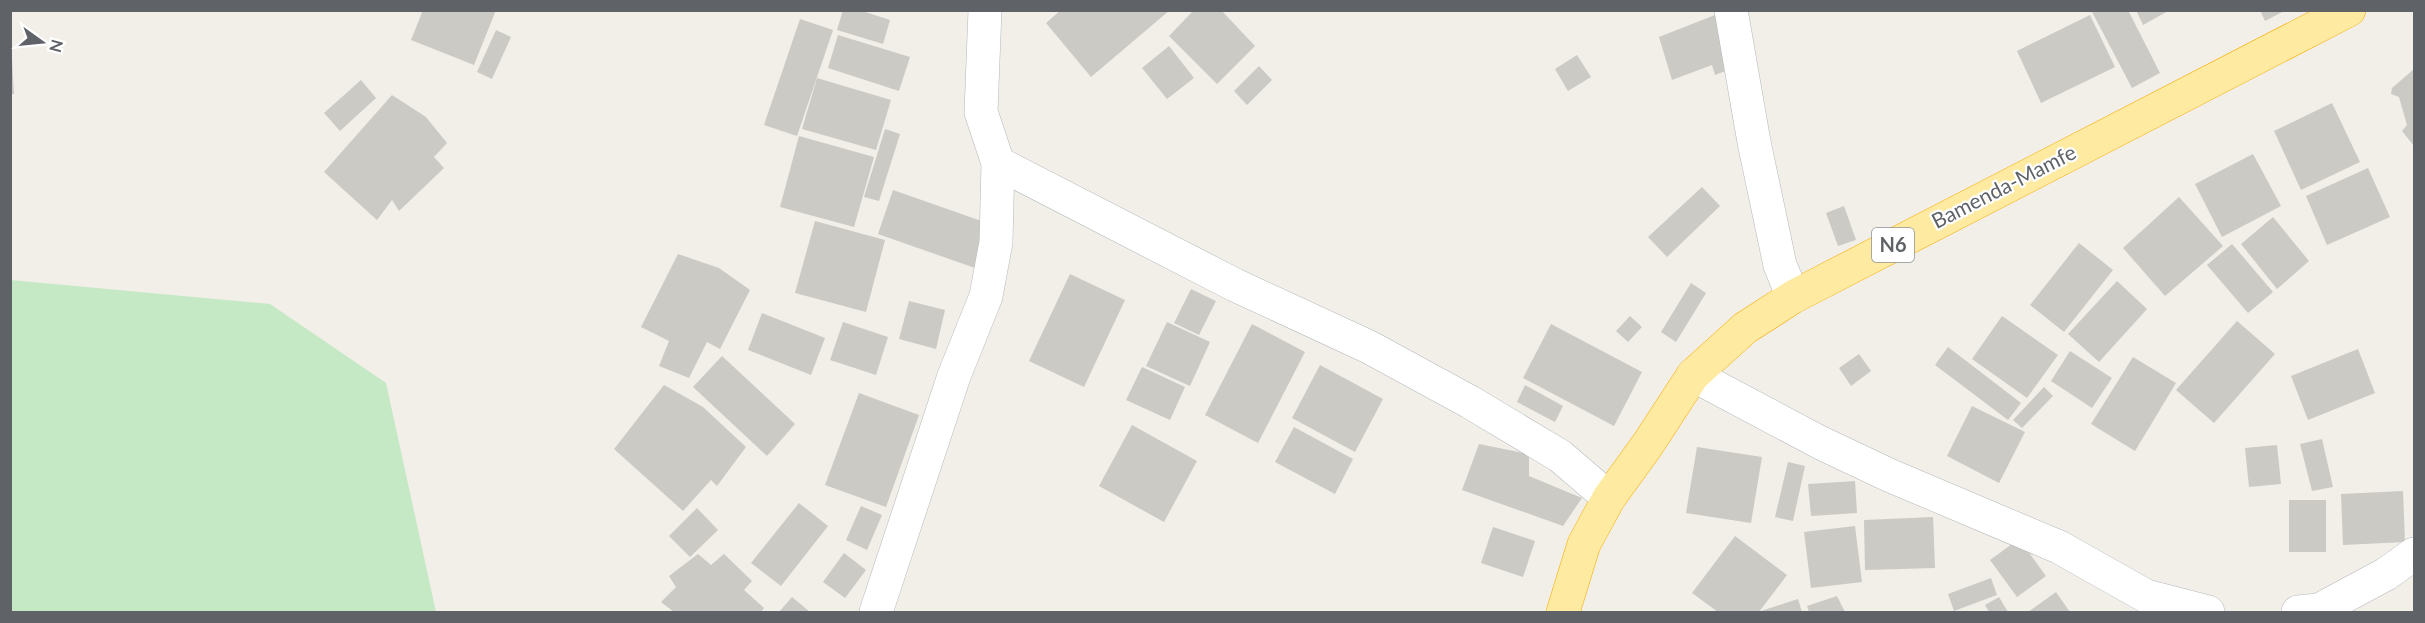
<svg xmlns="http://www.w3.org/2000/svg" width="2425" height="623" font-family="Lato,sans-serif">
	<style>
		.green { fill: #c5e8c5 }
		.building { fill: #cccac5 }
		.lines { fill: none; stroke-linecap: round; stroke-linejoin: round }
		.minor-casing { stroke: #b5b8bc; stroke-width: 34 }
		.trunk-casing { stroke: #f9ab00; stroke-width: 34 }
		.minor { stroke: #fff; stroke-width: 33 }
		.trunk { stroke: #feeaa1; stroke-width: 33 }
		.labels { text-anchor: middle; stroke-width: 4.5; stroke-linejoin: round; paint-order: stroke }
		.shield { fill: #fff; stroke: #8f9295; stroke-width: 1.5 }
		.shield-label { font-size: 20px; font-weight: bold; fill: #5f6368 }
		.street-label { font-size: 21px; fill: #5f6368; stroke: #fff }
	</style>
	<rect width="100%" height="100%" fill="#f1efe8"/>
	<polygon class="green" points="10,280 270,304 386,383 436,612 11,612"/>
	<g class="building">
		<polygon points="423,10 496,10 474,65 411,40"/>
		<polygon points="843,10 859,10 890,20 883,44 837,30"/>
		<polygon points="1061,10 1170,10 1091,77 1046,23"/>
		<polygon points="1194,10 1221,10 1255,46 1217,84 1169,36"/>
		<polygon points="2091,10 2128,10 2160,73 2132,88"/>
		<polygon points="2136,10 2170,10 2143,25"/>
		<polygon points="2260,10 2286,10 2265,21"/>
		<polygon points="1720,13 1736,67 1715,75 1712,65 1672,80 1659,37"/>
		<polygon points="2090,15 2115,67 2041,103 2017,51"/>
		<polygon points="800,19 833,30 797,136 764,125"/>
		<polygon points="496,30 511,37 492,79 477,72"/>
		<polygon points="838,35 910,57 899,91 828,68"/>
		<polygon points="1169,46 1194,78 1167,99 1142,68"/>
		<polygon points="1577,55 1591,77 1568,91 1555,69"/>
		<polygon points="10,59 12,59 14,94 10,94"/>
		<polygon points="1259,66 1272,80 1247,105 1234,91"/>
		<polygon points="2414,69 2414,146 2402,131 2407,125 2399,97 2391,94 2392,88"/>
		<polygon points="817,78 891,100 876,150 802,129"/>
		<polygon points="361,80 376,98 340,131 324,113"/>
		<polygon points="392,95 426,117 447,143 434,157 444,168 399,211 392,200 377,220 324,172"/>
		<polygon points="2332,103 2360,162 2301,190 2274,131"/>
		<polygon points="885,129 900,134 879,201 864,197"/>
		<polygon points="799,136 874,157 854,227 780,207"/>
		<polygon points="2253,154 2281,206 2222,237 2195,184"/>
		<polygon points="2368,168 2390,217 2327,245 2306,196"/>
		<polygon points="1702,187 1720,206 1667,257 1648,237"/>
		<polygon points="893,190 990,224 975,268 878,234"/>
		<polygon points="2179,197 2223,246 2165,296 2123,248"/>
		<polygon points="1844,206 1856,240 1838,246 1826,213"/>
		<polygon points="2273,217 2309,261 2277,289 2241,244"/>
		<polygon points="815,221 885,240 866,312 795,293"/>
		<polygon points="2079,243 2113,270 2064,332 2030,305"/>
		<polygon points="2232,244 2273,292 2248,313 2207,265"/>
		<polygon points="678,254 719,268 750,290 720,349 707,342 689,378 659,366 669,341 641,327"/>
		<polygon points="1070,274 1125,300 1084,387 1029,361"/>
		<polygon points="2117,281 2147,309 2099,362 2068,334"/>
		<polygon points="1691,283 1706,293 1676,342 1661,332"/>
		<polygon points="1191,289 1216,301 1199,335 1174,323"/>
		<polygon points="909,301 945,310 936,349 899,339"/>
		<polygon points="762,313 825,338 811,375 748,350"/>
		<polygon points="1630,316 1642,327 1628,342 1616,331"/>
		<polygon points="2002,316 2058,355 2027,398 1972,359"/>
		<polygon points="2237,321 2275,354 2214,423 2176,390"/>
		<polygon points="843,322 888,337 876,375 830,360"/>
		<polygon points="1167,322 1210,342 1190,386 1146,366"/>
		<polygon points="1252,324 1305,352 1258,443 1205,415"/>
		<polygon points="1551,324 1642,372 1614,426 1523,378"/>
		<polygon points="1948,347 2021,403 2008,420 1935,365"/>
		<polygon points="2358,349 2375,393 2308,420 2291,376"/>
		<polygon points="2070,351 2112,378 2092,408 2051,381"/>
		<polygon points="1859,354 1871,371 1851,386 1839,368"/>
		<polygon points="722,356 795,424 767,456 693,387"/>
		<polygon points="2133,357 2176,383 2135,451 2091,424"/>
		<polygon points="1320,365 1383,399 1355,452 1292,418"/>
		<polygon points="1142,367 1185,387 1170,420 1126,400"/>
		<polygon points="664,385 703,407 746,447 717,486 711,480 683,511 614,449"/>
		<polygon points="1525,385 1563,406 1555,422 1517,402"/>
		<polygon points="2044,387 2053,396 2022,428 2013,420"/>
		<polygon points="859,393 919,415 886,507 825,485"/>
		<polygon points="1972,406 2025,432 1999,483 1947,456"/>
		<polygon points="1132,425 1197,461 1164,522 1099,486"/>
		<polygon points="1294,427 1353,459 1335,494 1275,462"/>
		<polygon points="2322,439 2333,487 2312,491 2300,444"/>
		<polygon points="1479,444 1529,454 1529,476 1582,498 1563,526 1462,490"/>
		<polygon points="2277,445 2281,484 2249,487 2245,448"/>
		<polygon points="1697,447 1762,457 1751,523 1686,513"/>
		<polygon points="1788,462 1805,466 1793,521 1775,517"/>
		<polygon points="1855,481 1857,513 1811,516 1808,484"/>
		<polygon points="2403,491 2405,542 2343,545 2341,494"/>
		<rect x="2289" y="500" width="37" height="52"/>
		<polygon points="799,503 828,526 781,586 751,563"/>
		<polygon points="861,506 882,515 867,550 846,540"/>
		<polygon points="697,508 718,530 690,557 669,536"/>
		<polygon points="1933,517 1935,568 1865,570 1864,520"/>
		<polygon points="1855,526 1862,582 1811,588 1804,532"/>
		<polygon points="1493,527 1535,541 1523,577 1481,563"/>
		<polygon points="1735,536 1787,575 1759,612 1718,612 1692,593"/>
		<polygon points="2019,539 2046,576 2017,597 1990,560"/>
		<polygon points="844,553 866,570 845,598 823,582"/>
		<polygon points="698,554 711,565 724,554 752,581 744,590 764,608 761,612 674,612 661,602 676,587 669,576"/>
		<polygon points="1991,578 1997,595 1954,611 1948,594"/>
		<polygon points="2056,592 2070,612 2028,612"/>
		<polygon points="1837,596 1845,612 1809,612 1807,606"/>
		<polygon points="792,597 810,612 779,612"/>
		<polygon points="1999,597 2008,612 1989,612 1985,605"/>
		<polygon points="1798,599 1802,612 1762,612 1761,611"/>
	</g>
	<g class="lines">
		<g class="minor-casing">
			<g id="minor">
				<polyline points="985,10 981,112 998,163 1235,285 1369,347 1470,402 1560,456 1609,498"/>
				<polyline points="1731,10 1754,142 1780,265 1793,297"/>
				<polyline points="1693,375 1821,443 1891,476 2059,547 2146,596 2208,612"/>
				<polyline points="876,612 954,376 986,296 996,242 998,163"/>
				<polyline points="2298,612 2319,610 2386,574 2414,554"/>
			</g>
		</g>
		<g class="trunk-casing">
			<polyline id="trunk" points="1563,612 1584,544 1609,498 1648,444 1693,375 1745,328 1793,297 2349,10"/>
		</g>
		<use href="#minor" class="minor"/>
		<use href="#trunk" class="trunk"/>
	</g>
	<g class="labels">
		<rect class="shield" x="1872" y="228" width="42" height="34" rx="4.5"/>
		<g class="shield-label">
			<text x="1893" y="252">N6</text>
		</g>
		<g class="street-label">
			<text transform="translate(2004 187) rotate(-27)" y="7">Bamenda-Mamfe</text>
		</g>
	</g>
	<rect width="2425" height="623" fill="none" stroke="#5f6368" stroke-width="24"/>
	<g transform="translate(42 42) rotate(105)" stroke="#ffffff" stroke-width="4.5" paint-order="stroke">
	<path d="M0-4.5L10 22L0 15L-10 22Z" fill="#5f6368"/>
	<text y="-9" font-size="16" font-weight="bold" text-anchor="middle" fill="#5f6368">N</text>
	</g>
</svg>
